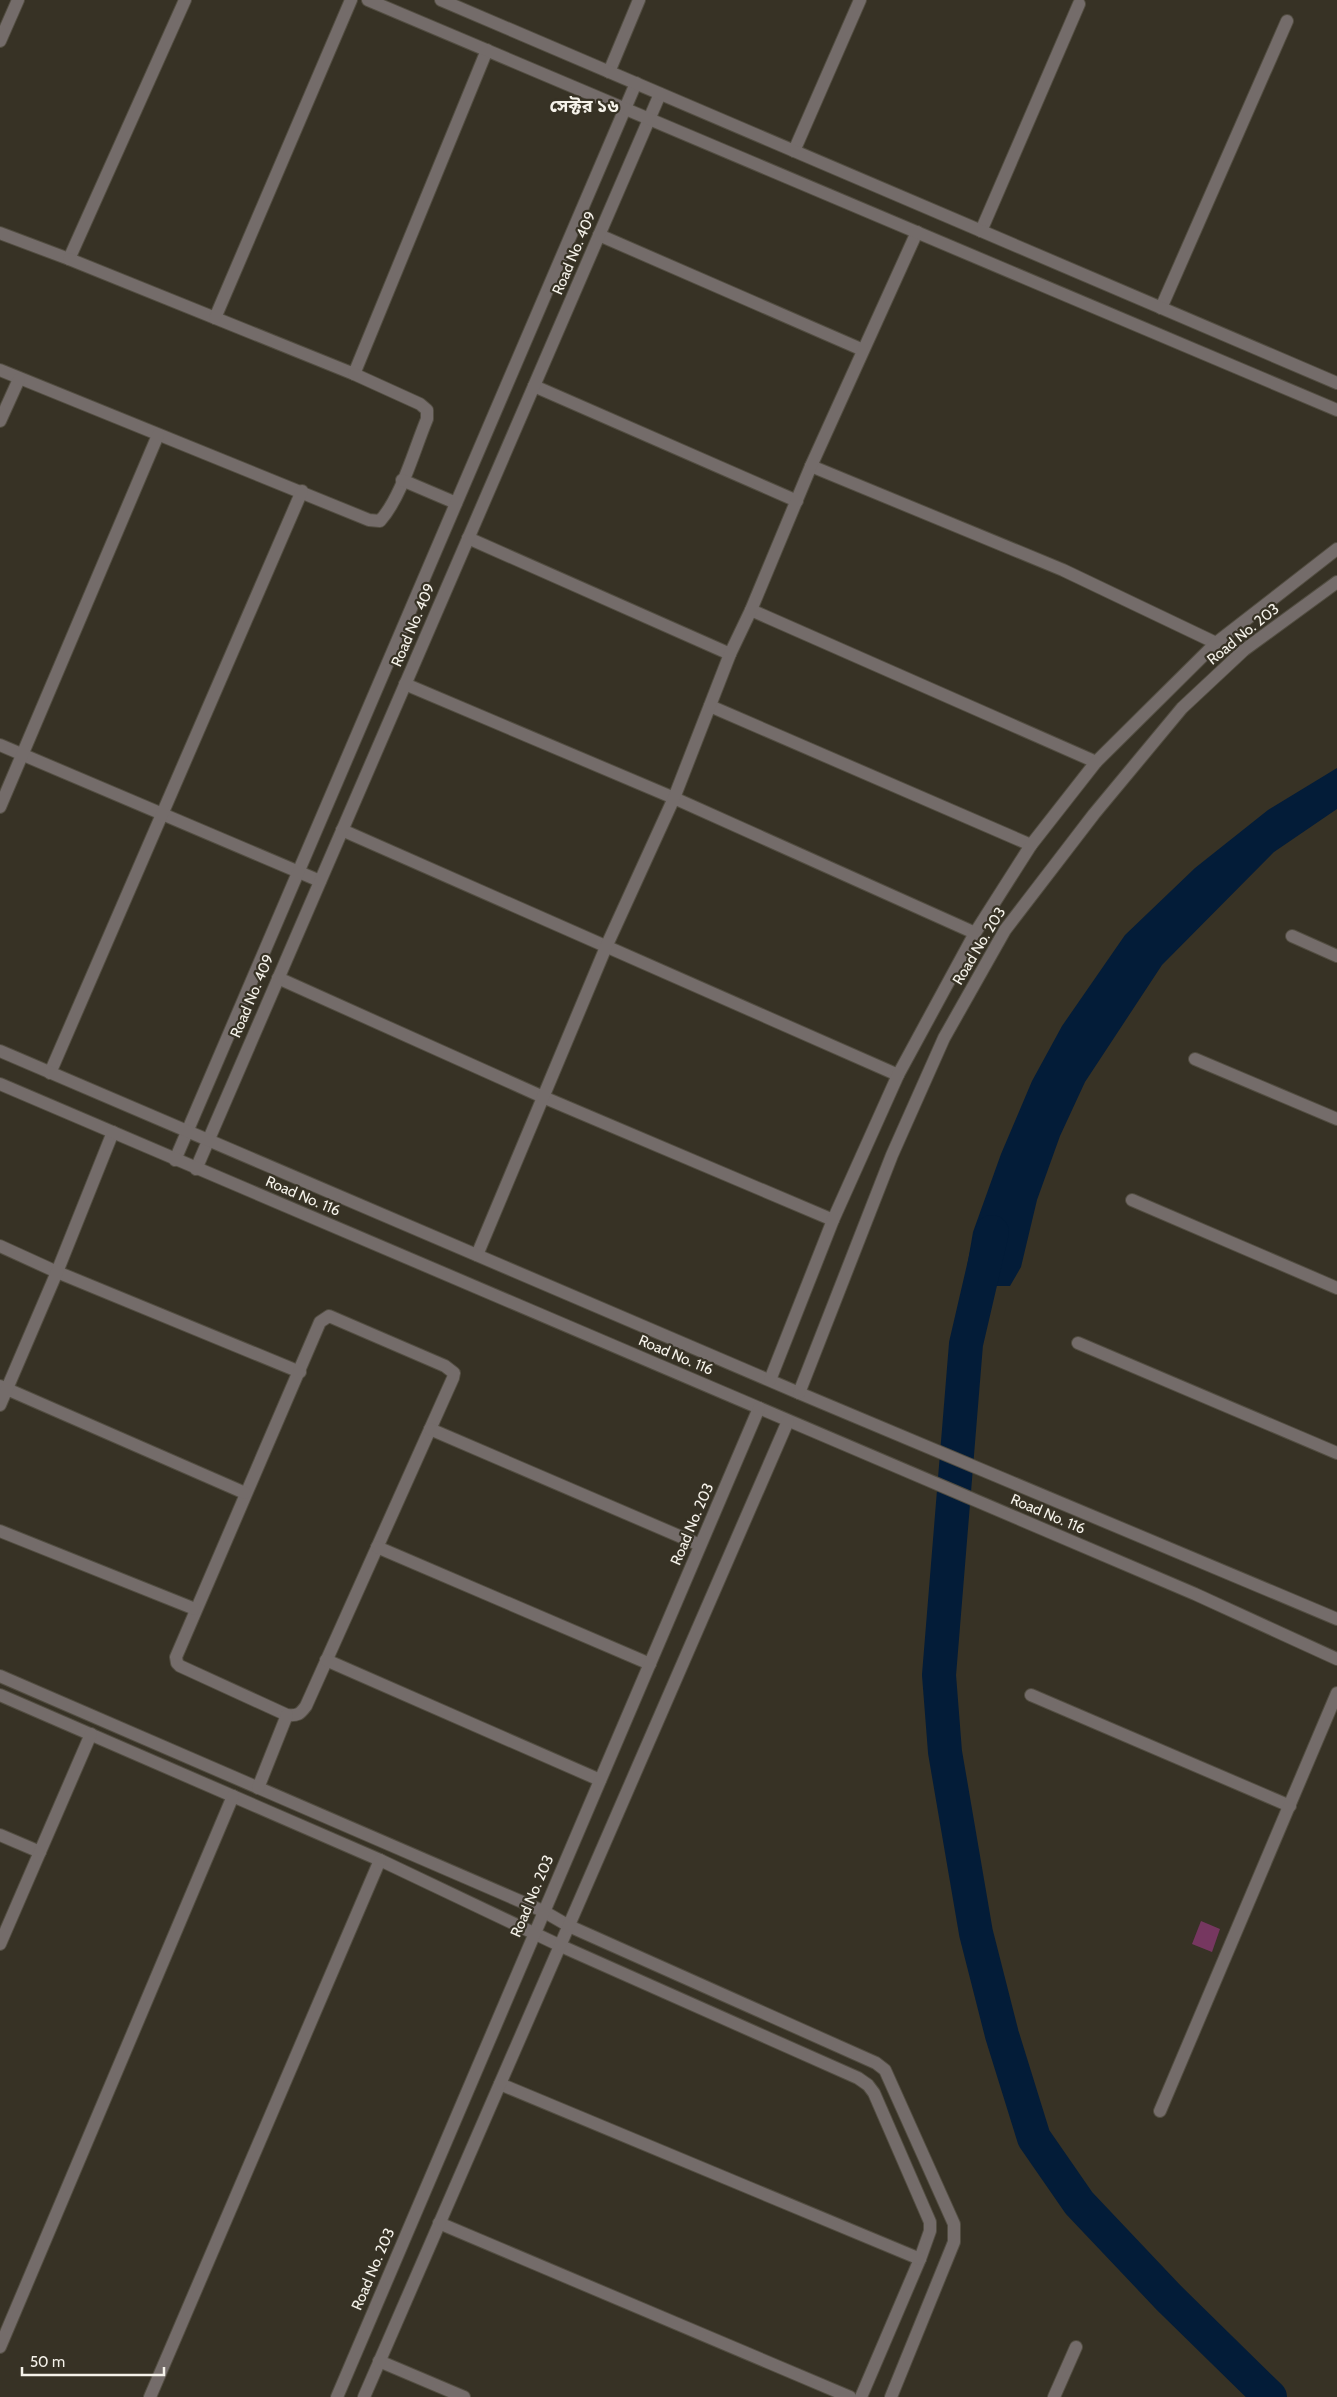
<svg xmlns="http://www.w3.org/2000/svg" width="1337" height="2397" font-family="Cabin,'Noto Sans Bengali',sans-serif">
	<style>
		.water { fill: #031c38 }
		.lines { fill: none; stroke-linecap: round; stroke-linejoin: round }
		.river { stroke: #031c38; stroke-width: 34 }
		.building { fill: #763760 }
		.minor-casing { stroke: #524d41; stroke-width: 14 }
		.tertiary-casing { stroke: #524d41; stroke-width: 14 }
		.minor { stroke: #746c6a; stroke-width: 12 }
		.tertiary { stroke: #746c6a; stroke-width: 12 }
		.labels { text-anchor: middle; stroke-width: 4.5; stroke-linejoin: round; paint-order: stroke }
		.street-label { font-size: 15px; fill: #f5f2ea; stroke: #373225 }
		.quarter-label { font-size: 18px; font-weight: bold; fill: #f5f2ea; stroke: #373225 }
	</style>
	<rect width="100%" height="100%" fill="#373225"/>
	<polygon class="water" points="1337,768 1337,809 1274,852 1162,965 1085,1082 1060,1136 1037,1200 1021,1267 1010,1286 992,1286 967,1267 973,1232 1001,1154 1032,1081 1062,1026 1125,935 1195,868 1268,810"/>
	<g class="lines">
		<polyline class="river" points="992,1232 966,1344 939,1675 945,1752 976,1933 1002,2035 1034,2138 1079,2203 1168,2297 1270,2397"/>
	</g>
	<polygon class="building" points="1201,1921 1220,1929 1212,1952 1192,1944"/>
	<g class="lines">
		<g class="minor-casing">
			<g id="minor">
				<polyline points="0,41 18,0"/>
				<polyline points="609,72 639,0"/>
				<polyline points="794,151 860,0"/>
				<polyline points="981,231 1079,4"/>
				<polyline points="0,233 69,259 185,0"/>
				<polyline points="599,235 863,350"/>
				<polyline points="69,259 354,374 487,50"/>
				<polyline points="1161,308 1287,21"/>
				<polyline points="215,318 351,0"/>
				<path d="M0,370L369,520L380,521C402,496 414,450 427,419V410L420,404L354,374"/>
				<polyline points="534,386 797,501"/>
				<polyline points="0,421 19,379"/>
				<polyline points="811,466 1063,570 1216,643"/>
				<polyline points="402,480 456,503"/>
				<polyline points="468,538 730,654"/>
				<polyline points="751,610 1096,762"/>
				<polyline points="405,684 674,798 975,933"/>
				<polyline points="710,706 1031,845"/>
				<polyline points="0,745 320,881"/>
				<polyline points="0,807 158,435"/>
				<polyline points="342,830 898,1075"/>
				<polyline points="1292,936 1337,956"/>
				<polyline points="278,978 543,1097 833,1220"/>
				<polyline points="1195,1059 1337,1119"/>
				<polyline points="50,1073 302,491"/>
				<polyline points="175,1160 636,83"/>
				<polyline points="196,1169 660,94"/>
				<polyline points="1132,1200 1337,1288"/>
				<polyline points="0,1246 57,1272 300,1372"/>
				<polyline points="477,1255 606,947 674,798 730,654 751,610 811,466 917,232"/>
				<path d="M329,1316L445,1366L454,1373L453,1378L306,1706C300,1714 298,1716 287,1715L180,1666L177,1663L176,1657L320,1322Z"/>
				<polyline points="1078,1343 1337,1453"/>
				<polyline points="0,1386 245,1493"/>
				<polyline points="0,1405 57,1272 113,1132"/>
				<polyline points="430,1429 700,1545"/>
				<polyline points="0,1531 195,1609"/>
				<polyline points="377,1547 650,1664"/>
				<polyline points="326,1660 600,1780"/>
				<polyline points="0,1676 543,1911 569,1926 876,2063 885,2070 954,2224 954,2242 891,2397"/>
				<polyline points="0,1695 380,1860 561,1946 858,2078 868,2085 874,2093 930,2222 930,2231 920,2259 861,2397"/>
				<polyline points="1031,1695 1290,1806"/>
				<polyline points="258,1788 287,1715"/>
				<polyline points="0,1835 40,1852"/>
				<polyline points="0,1944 91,1734"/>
				<polyline points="500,2084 920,2259"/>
				<polyline points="1160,2111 1337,1693"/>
				<polyline points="439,2223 850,2397"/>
				<polyline points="0,2347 233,1796"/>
				<polyline points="379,2361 464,2397"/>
				<polyline points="150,2397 380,1860"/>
				<polyline points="1054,2397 1076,2347"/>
			</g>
		</g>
		<g class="tertiary-casing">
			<g id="tertiary">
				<polyline points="368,0 1337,410"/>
				<polyline points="441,0 1337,383"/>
				<polyline points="0,1051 799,1393 1337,1619"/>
				<polyline points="0,1084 1195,1594 1337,1659"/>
				<polyline points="770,1380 833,1220 898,1075 975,933 1031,845 1096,762 1216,643 1337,549"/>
				<polyline points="799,1393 892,1155 944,1038 1005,930 1094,814 1182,708 1244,650 1337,582"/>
				<polyline points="337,2397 759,1408"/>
				<polyline points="364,2397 788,1421"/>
			</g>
		</g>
		<use href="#minor" class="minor"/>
		<use href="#tertiary" class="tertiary"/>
	</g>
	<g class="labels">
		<g class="street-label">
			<text transform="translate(574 253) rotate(-67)" y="5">Road No. 409</text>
			<text transform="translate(413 625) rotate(-67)" y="5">Road No. 409</text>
			<text transform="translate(1243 634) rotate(-39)" y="5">Road No. 203</text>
			<text transform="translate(979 946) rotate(-59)" y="5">Road No. 203</text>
			<text transform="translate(252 996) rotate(-67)" y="5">Road No. 409</text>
			<text transform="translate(303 1196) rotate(23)" y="5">Road No. 116</text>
			<text transform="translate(676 1355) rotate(23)" y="5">Road No. 116</text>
			<text transform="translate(1048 1514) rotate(23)" y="5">Road No. 116</text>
			<text transform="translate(692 1524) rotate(-67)" y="5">Road No. 203</text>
			<text transform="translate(532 1896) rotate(-67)" y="5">Road No. 203</text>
			<text transform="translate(373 2269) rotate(-67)" y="5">Road No. 203</text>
		</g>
		<g class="quarter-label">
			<text x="584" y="112">সেক্টর ১৬</text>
		</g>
	</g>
	<path d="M22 2367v8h142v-8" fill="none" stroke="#f5f2ea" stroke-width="2.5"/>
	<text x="30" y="2367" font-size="15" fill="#f5f2ea" stroke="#373225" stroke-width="4" paint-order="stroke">50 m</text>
</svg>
